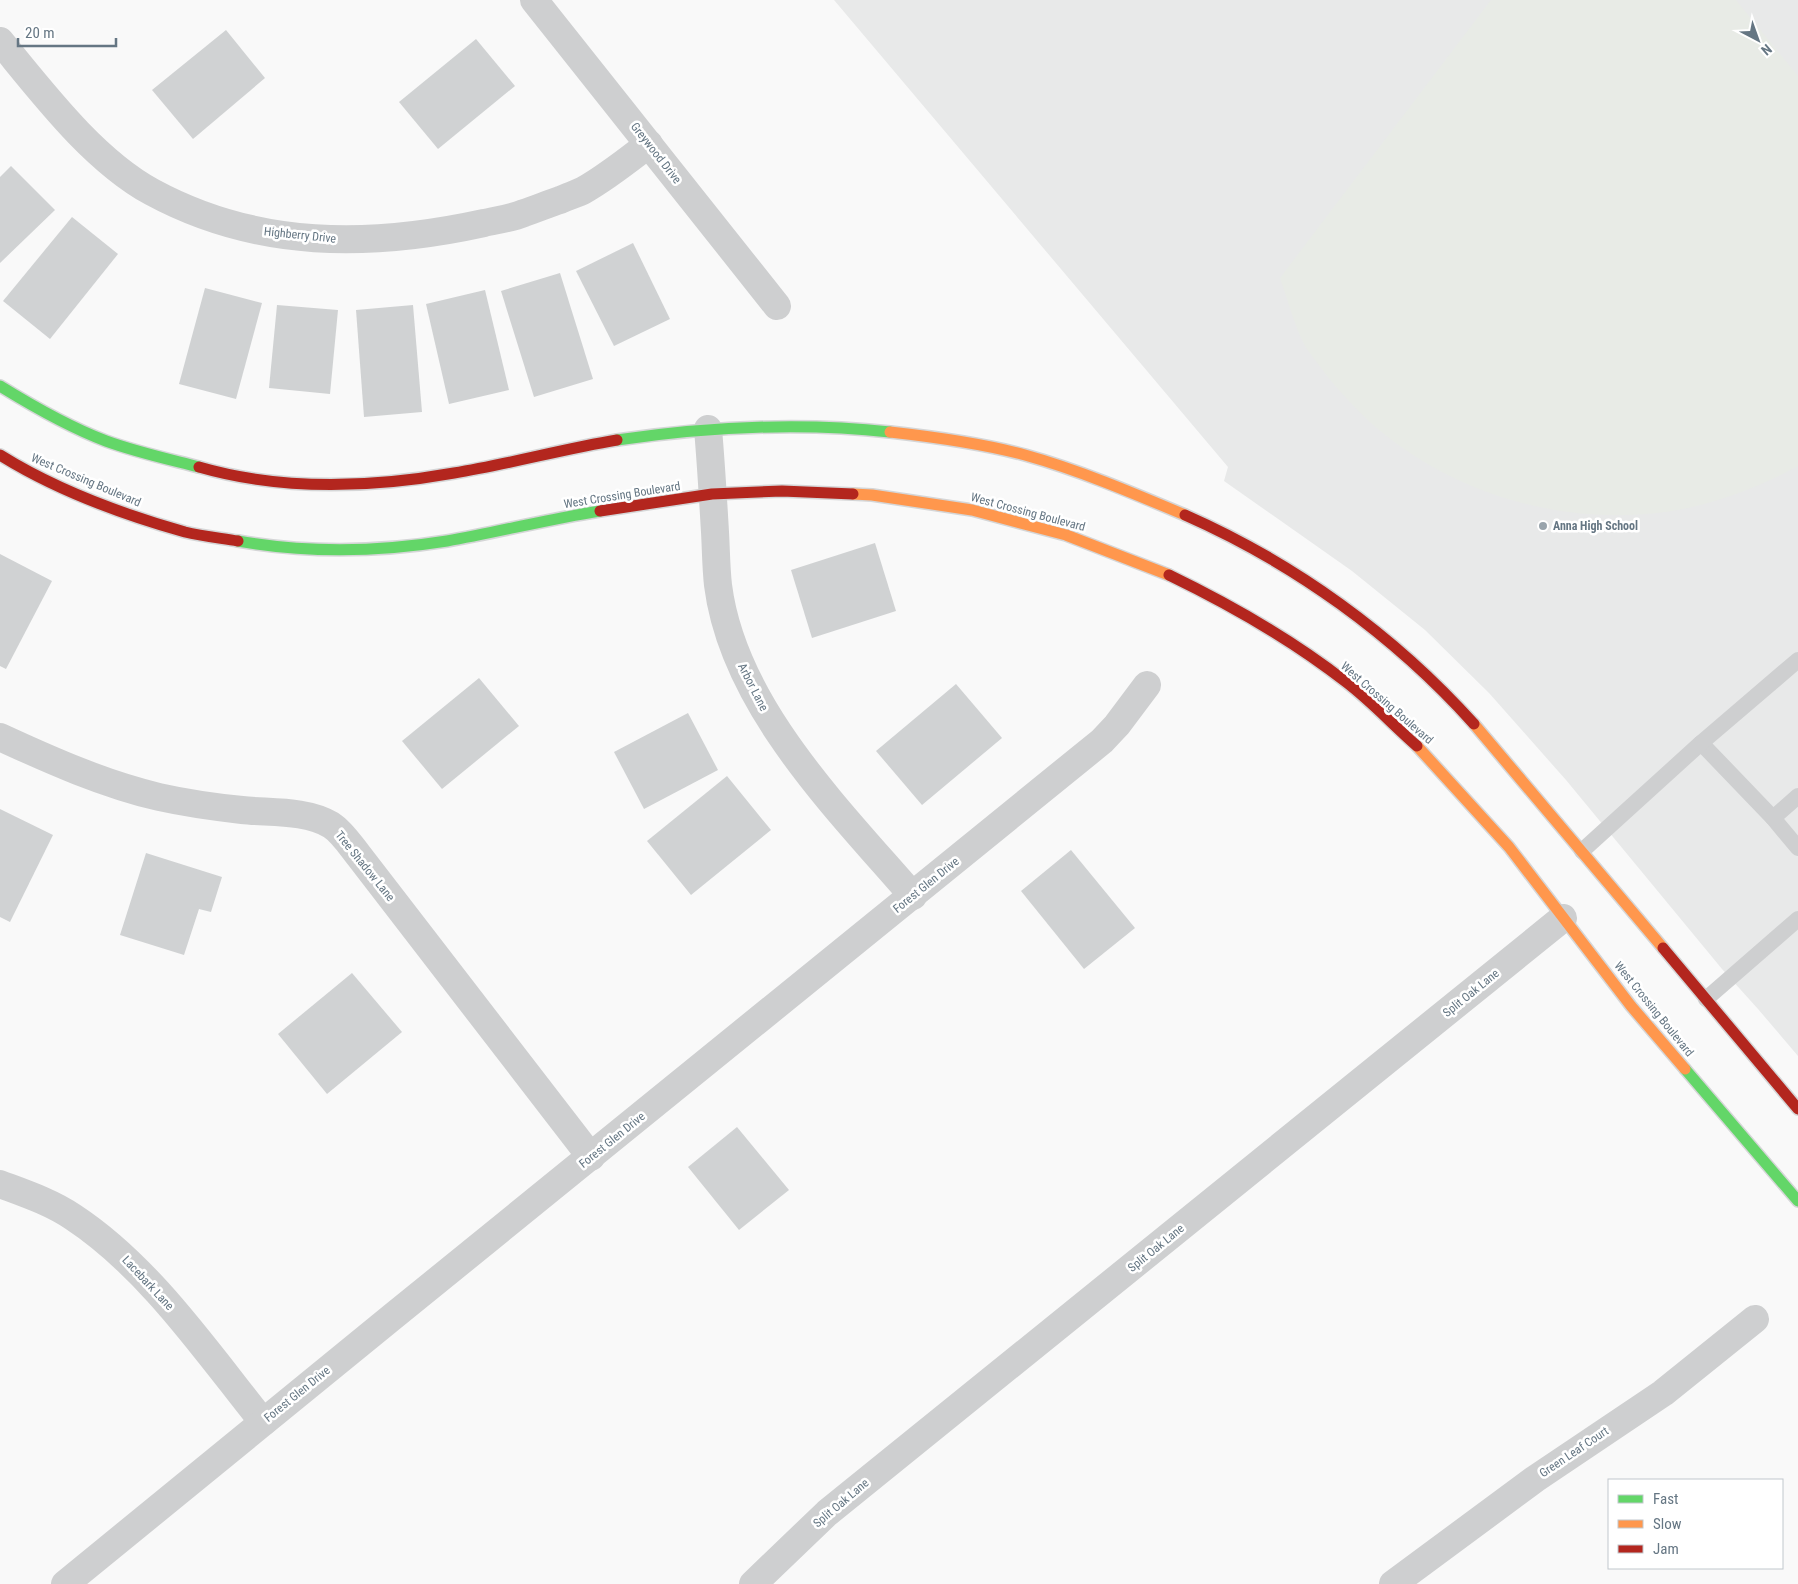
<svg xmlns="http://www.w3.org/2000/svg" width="1798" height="1584" font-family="'Roboto Condensed',sans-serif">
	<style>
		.built { fill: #e8e9e9 }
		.green { fill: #e8ebe6 }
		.building { fill: #d0d2d3 }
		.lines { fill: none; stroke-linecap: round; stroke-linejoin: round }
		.fast-casing { stroke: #d5d6d7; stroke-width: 14 }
		.slow-casing { stroke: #d5d6d7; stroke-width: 14 }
		.jam-casing { stroke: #d5d6d7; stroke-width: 14 }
		.lane { stroke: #cecfd0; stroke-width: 16 }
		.street { stroke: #cecfd0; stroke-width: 28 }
		.fast { stroke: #63d668; stroke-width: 11 }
		.slow { stroke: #ff974d; stroke-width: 11 }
		.jam { stroke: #b3261e; stroke-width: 11 }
		.poi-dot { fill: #99a4ac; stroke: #fff; stroke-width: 2 }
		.labels { text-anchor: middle; stroke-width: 5; stroke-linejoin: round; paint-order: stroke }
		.street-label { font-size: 12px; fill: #657683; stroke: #fff }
		.poi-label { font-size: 12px; font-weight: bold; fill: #657683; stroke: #fff; text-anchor: start }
	</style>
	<rect width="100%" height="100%" fill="#f9f9f9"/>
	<polygon class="built" points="834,0 1798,0 1798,1056 1758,1009 1722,969 1566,780 1489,693 1425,630 1352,571 1224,481 1228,467"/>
	<path class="green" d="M1491,0H1736L1798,76V466C1765,484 1730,498 1693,507C1580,532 1457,499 1371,423C1351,404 1332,384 1316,361C1312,356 1308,351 1305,346C1294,325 1288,300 1280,278Z"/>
	<g class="building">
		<polygon points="226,30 265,78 193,139 152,90"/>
		<polygon points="476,39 515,86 438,149 399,102"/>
		<polygon points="11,166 55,210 0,263 0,177"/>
		<polygon points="72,217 118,254 50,339 3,301"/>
		<polygon points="633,243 670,319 614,346 576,271"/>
		<polygon points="560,273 593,379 534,397 501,291"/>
		<polygon points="205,288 262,303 236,399 179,384"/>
		<polygon points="485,290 509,390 449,404 426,304"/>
		<polygon points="277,305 338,310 330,394 269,388"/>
		<polygon points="413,305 422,412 364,417 356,310"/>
		<polygon points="875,543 896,611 812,638 791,570"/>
		<polygon points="0,554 52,581 6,669 0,666"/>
		<polygon points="479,678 519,726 442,789 402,741"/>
		<polygon points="956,684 1002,738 922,805 876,751"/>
		<polygon points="688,713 718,770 644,809 614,752"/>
		<polygon points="727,776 771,830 691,895 647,841"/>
		<polygon points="0,809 53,835 10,922 0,917"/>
		<polygon points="1071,850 1135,928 1084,969 1021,891"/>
		<polygon points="146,853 222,877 211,912 199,909 184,955 120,935"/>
		<polygon points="352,973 402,1032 327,1094 278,1034"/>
		<polygon points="737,1127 789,1190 739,1230 688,1167"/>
	</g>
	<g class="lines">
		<g class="fast-casing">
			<g id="fast">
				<path d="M0,386C34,407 69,427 106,441C136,452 168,459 199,467"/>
				<path d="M617,440C707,427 799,422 890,432"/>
				<path d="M238,541C306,553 378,552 447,541C498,532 549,519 600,511"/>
				<polyline points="1685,1069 1798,1201"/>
			</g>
		</g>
		<g class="slow-casing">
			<g id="slow">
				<path d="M890,432C935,437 981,443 1025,455C1079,470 1133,493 1185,515"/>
				<polyline points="853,494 872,495 972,510 1066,535 1169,575"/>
				<polyline points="1474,724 1663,948"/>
				<polyline points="1417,746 1509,847 1631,1006 1685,1069"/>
			</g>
		</g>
		<g class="jam-casing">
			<g id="jam">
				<path d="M0,455C56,490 121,514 185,532C202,536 220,538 238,541"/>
				<path d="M199,467C282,491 370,488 454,473C509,464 563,449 617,440"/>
				<polyline points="600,511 712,494 782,491 853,494"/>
				<path d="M1185,515C1294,563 1394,635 1474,724"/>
				<path d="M1169,575C1231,605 1291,639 1346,682C1371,701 1393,725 1417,746"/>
				<polyline points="1663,948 1798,1109"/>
			</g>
		</g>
		<g class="lane">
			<polyline points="1701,743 1773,818 1798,848"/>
			<polyline points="1773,818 1798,796"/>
			<polyline points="1582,851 1701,743 1798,660"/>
			<polyline points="1706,999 1798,919"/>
		</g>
		<g class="street">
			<polyline points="534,0 777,306"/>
			<path d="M0,41C42,92 93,160 152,192C257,249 370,248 484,223C497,220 512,218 524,213C536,209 548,204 560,200C568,196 577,194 584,190C607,177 628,160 649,144"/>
			<path d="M708,429C711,463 713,498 715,532C716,549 716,567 718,585C733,705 837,808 913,896"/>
			<path d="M0,737C52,761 104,784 159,797C186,803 214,807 242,810C270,813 306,810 331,825C342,832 351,846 359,856L591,1157"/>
			<path d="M0,1184C24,1193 51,1202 73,1217C149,1267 206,1351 263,1422"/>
			<path d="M65,1584C409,1301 757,1024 1102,741L1117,725L1147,685"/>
			<polyline points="753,1584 827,1513 1563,918"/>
			<polyline points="1393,1584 1535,1479 1663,1393 1755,1319"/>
		</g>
		<use href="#fast" class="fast"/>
		<use href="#slow" class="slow"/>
		<use href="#jam" class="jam"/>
	</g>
	<circle class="poi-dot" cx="1543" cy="526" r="5"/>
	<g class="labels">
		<g class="street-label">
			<text transform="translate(656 153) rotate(52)" y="4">Greywood Drive</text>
			<text transform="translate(300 235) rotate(6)" y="4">Highberry Drive</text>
			<text transform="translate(86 480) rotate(23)" y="4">West Crossing Boulevard</text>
			<text transform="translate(622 495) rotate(-9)" y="4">West Crossing Boulevard</text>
			<text transform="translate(1028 512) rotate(15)" y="4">West Crossing Boulevard</text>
			<text transform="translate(753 687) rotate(63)" y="4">Arbor Lane</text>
			<text transform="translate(1387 703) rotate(41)" y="4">West Crossing Boulevard</text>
			<text transform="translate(365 866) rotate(51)" y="4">Tree Shadow Lane</text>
			<text transform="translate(926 885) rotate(-39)" y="4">Forest Glen Drive</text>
			<text transform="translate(1471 993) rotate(-39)" y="4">Split Oak Lane</text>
			<text transform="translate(1654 1009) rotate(51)" y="4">West Crossing Boulevard</text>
			<text transform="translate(612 1140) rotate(-39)" y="4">Forest Glen Drive</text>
			<text transform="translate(1156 1248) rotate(-39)" y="4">Split Oak Lane</text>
			<text transform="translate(148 1283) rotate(47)" y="4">Lacebark Lane</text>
			<text transform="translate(297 1394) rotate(-39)" y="4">Forest Glen Drive</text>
			<text transform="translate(1574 1452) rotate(-34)" y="4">Green Leaf Court</text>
			<text transform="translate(841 1503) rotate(-40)" y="4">Split Oak Lane</text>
		</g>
		<g class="poi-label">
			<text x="1553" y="530">Anna High School</text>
		</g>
	</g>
	<rect x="1608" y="1479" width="175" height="90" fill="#ffffff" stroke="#c1c8cd"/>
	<rect x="1618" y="1495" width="25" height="8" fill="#63d668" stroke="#c1c8cd"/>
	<text x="1653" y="1504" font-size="15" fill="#657683">Fast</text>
	<rect x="1618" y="1520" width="25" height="8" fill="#ff974d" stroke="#c1c8cd"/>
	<text x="1653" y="1529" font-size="15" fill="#657683">Slow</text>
	<rect x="1618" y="1545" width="25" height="8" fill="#b3261e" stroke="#c1c8cd"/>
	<text x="1653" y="1554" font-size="15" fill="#657683">Jam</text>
	<g transform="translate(1758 40) rotate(139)" stroke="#ffffff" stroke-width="4" paint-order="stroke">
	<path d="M0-4L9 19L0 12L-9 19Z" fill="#657683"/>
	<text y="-8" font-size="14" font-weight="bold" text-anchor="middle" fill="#657683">N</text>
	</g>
	<path d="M18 38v8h98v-8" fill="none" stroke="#657683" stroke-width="2.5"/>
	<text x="25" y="38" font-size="15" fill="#657683" stroke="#ffffff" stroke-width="4" paint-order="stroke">20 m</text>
</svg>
